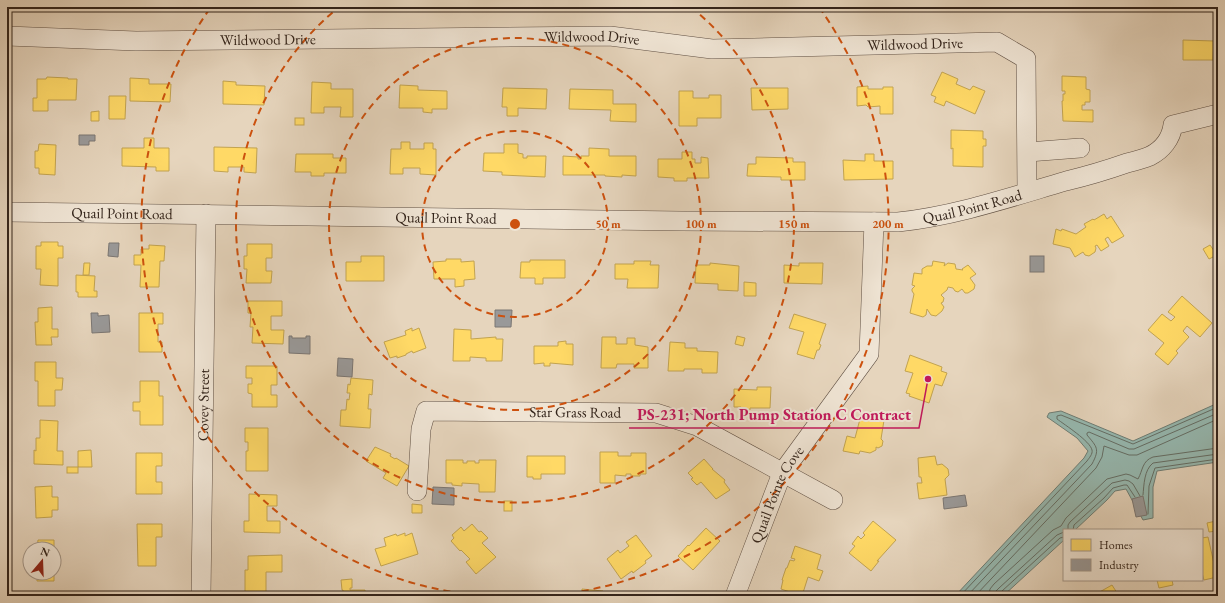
<svg xmlns="http://www.w3.org/2000/svg" width="1225" height="603" font-family="'EB Garamond',serif">
	<style>
		.water { fill: #96b9b1; stroke: #6e7d75 }
		.homes { fill: #ffd966; stroke: #c2a350 }
		.industry { fill: #999; stroke: #7a7673 }
		.lines { fill: none; stroke-linecap: round; stroke-linejoin: round }
		.shore { stroke: #646e66; stroke-width: 1 }
		.minor-casing { stroke: #605044; stroke-width: 20 }
		.minor { stroke: #efe4d4; stroke-width: 19 }
		.ring { fill: none; stroke: #cd510e; stroke-width: 2; stroke-dasharray: 7 5 }
		.labels { text-anchor: middle; stroke-width: 4; stroke-linejoin: round; paint-order: stroke }
		.street-label { font-size: 15px; fill: #33241b; stroke: #efe4d4 }
		.centre { fill: #cd510e; stroke: #efe4d4; stroke-width: 2 }
		.ring-label { font-size: 12px; text-anchor: middle; font-weight: bold; fill: #cd510e; stroke: #efe4d4; stroke-width: 4; stroke-linejoin: round; paint-order: stroke }
		.leader { fill: none; stroke: #c2185b; stroke-width: 1.5 }
		.callout-dot { fill: #c2185b; stroke: #efe4d4; stroke-width: 1.5 }
		.callout-label { font-size: 16px; text-anchor: middle; font-weight: bold; fill: #c2185b; stroke: #efe4d4; stroke-width: 4; stroke-linejoin: round; paint-order: stroke }
	</style>
	<rect width="100%" height="100%" fill="#e6d5bd"/>
	<filter id="stains"><feTurbulence type="fractalNoise" baseFrequency=".005" numOctaves="4"/><feColorMatrix values="0 0 0 0 .2 0 0 0 0 .09 0 0 0 0 .02 0 0 0 .5 -.17"/></filter>
	<radialGradient id="worn" r=".72"><stop offset=".6" stop-color="#630" stop-opacity="0"/><stop offset="1" stop-color="#630" stop-opacity=".3"/></radialGradient>
	<polygon class="water" points="1218,403 1218,462 1157,471 1153,487 1153,518 1143,520 1126,489 1115,491 1107,500 1075,530 1064,530 1064,540 1003,596 955,596 1084,458 1088,451 1077,438 1047,417 1049,413 1061,411 1133,441"/>
	<g class="homes">
		<polygon points="1183,40 1214,41 1213,60 1183,60"/>
		<polygon points="942,72 958,79 956,84 970,90 973,86 985,91 975,114 946,101 944,106 934,102 936,97 931,95"/>
		<polygon points="1062,76 1086,77 1086,89 1090,90 1090,102 1085,102 1085,105 1082,105 1082,110 1093,110 1093,122 1063,121 1062,101 1063,101 1063,94 1065,94 1065,91 1062,91"/>
		<polygon points="47,77 68,78 68,79 77,79 76,100 48,100 48,111 33,111 33,98 37,98 37,79 46,79"/>
		<polygon points="130,78 149,79 149,84 171,84 170,102 130,101"/>
		<polygon points="223,81 236,82 236,85 265,86 264,105 223,104"/>
		<polygon points="312,82 331,83 331,89 353,89 353,117 340,117 341,107 324,107 324,113 311,113"/>
		<polygon points="400,85 418,86 418,90 447,91 447,109 432,109 432,113 423,112 423,108 399,108"/>
		<polygon points="868,86 868,89 883,89 883,87 893,87 893,114 880,114 880,106 868,107 866,105 857,106 857,87"/>
		<polygon points="503,88 547,89 546,109 518,108 518,116 507,116 507,107 502,107"/>
		<polygon points="751,88 788,88 788,109 752,110"/>
		<polygon points="570,89 613,90 613,104 636,104 636,122 610,121 611,110 569,109"/>
		<polygon points="679,91 693,91 693,98 709,98 709,95 721,95 721,118 697,118 697,126 679,126"/>
		<polygon points="109,96 126,96 125,119 109,119"/>
		<polygon points="99,111 99,121 91,121 91,112"/>
		<rect x="295" y="118" width="9" height="7"/>
		<polygon points="951,130 983,131 983,139 986,139 986,146 983,146 983,167 953,166 953,148 951,149"/>
		<polygon points="144,138 154,138 154,148 169,148 169,171 156,171 156,167 122,166 122,148 144,148"/>
		<polygon points="401,142 410,142 410,149 424,149 424,143 433,143 433,149 436,149 436,175 420,174 420,168 403,168 403,174 390,174 391,149 401,149"/>
		<polygon points="39,144 56,145 55,175 39,174 39,168 35,168 35,151 38,151"/>
		<polygon points="504,144 518,144 518,153 523,154 523,158 527,158 527,156 546,156 545,177 502,175 502,172 483,171 484,153 504,153"/>
		<polygon points="214,147 257,148 256,173 244,172 244,167 228,167 228,172 214,171"/>
		<polygon points="589,148 609,149 609,156 636,156 636,176 622,175 622,177 605,176 605,175 563,175 563,156 578,157 578,159 581,159 581,156 589,156"/>
		<polygon points="682,152 692,152 692,159 695,159 695,163 701,163 701,157 708,158 709,178 687,178 687,181 674,181 674,178 658,177 658,159 682,159"/>
		<polygon points="296,154 333,154 333,158 346,158 346,173 324,173 324,176 311,176 311,172 295,172"/>
		<polygon points="865,154 874,154 874,161 893,161 893,179 844,180 843,160 865,161"/>
		<polygon points="756,157 793,158 793,162 805,162 805,180 781,180 781,177 747,176 748,164 756,164"/>
		<polygon points="1104,214 1107,219 1111,216 1124,236 1112,243 1108,237 1105,239 1109,246 1101,251 1097,245 1095,246 1096,248 1095,252 1089,256 1085,255 1083,252 1075,257 1070,248 1053,244 1056,229 1061,231 1062,229 1076,234 1086,227 1084,224 1093,219 1094,220"/>
		<polygon points="41,242 58,242 58,246 63,246 63,258 58,258 58,286 40,285 41,269 36,269 36,246 41,246"/>
		<polygon points="247,244 272,244 272,258 266,258 266,271 272,271 271,283 246,283 247,269 244,269 244,256 247,256"/>
		<polygon points="149,245 165,246 164,261 160,261 159,287 140,287 141,265 134,265 134,255 141,255 141,249 149,249"/>
		<polygon points="1210,245 1217,255 1209,259 1203,249"/>
		<polygon points="361,256 384,256 384,281 346,281 346,262 361,262"/>
		<polygon points="446,259 461,259 461,262 474,261 475,279 464,280 464,286 455,287 455,279 434,279 433,262 446,261"/>
		<polygon points="530,260 565,260 565,278 543,278 543,284 535,284 535,278 520,278 521,262 530,262"/>
		<polygon points="634,261 651,261 650,265 659,265 658,288 627,288 628,279 615,279 615,264 634,264"/>
		<polygon points="933,261 945,263 944,266 948,263 955,264 956,269 963,270 962,269 968,265 976,274 970,278 975,285 974,289 968,293 965,293 962,289 958,292 955,291 953,288 948,287 947,290 941,295 944,298 943,302 941,303 944,307 942,311 936,316 931,315 927,309 926,315 923,317 910,313 914,294 912,291 912,289 915,286 912,285 914,273 922,274 922,269 927,266 932,266"/>
		<polygon points="84,263 90,263 89,275 83,275"/>
		<polygon points="710,263 739,266 738,291 718,290 718,284 695,283 696,265 710,265"/>
		<polygon points="799,263 823,263 822,284 784,283 784,265 799,266"/>
		<polygon points="76,275 95,276 94,291 97,291 97,297 78,297 78,292 76,292"/>
		<polygon points="744,282 756,283 756,296 744,296"/>
		<polygon points="1182,296 1212,323 1200,337 1187,326 1183,331 1189,337 1176,351 1178,353 1168,365 1155,354 1164,343 1148,330 1162,314 1171,321 1175,317 1168,312"/>
		<polygon points="248,301 282,301 282,316 271,316 271,330 284,330 283,344 252,343 253,327 250,327 251,313 248,313"/>
		<polygon points="52,307 52,329 58,329 58,337 51,337 52,345 36,345 35,322 38,322 38,308"/>
		<polygon points="139,313 163,313 163,324 158,324 158,342 162,342 162,352 139,352"/>
		<polygon points="794,314 826,324 819,344 821,345 819,350 817,350 814,359 797,354 804,332 789,328"/>
		<polygon points="412,328 412,331 419,328 426,348 413,353 412,351 406,354 406,355 397,358 397,356 390,358 384,342 406,335 405,331"/>
		<polygon points="454,329 471,330 471,339 496,337 496,339 503,339 502,361 486,361 486,358 470,357 470,361 453,361"/>
		<polygon points="737,336 745,338 743,346 735,344"/>
		<polygon points="602,337 616,337 616,344 627,344 627,338 635,338 635,345 648,347 648,368 634,368 634,364 617,364 616,368 601,368"/>
		<polygon points="566,341 566,344 573,344 573,365 550,363 550,366 544,366 544,363 534,364 534,346 558,346 558,342"/>
		<polygon points="670,342 685,343 685,348 697,348 697,351 718,352 717,373 702,373 702,369 684,369 684,371 668,371"/>
		<polygon points="910,355 942,367 941,371 947,373 942,386 935,384 929,403 909,396 910,394 906,393 913,373 905,371"/>
		<polygon points="35,362 56,362 56,378 63,378 62,390 55,390 55,406 38,406 38,381 35,381"/>
		<polygon points="246,366 277,366 277,385 271,385 271,395 277,395 277,407 252,407 252,394 248,393 248,384 252,384 252,378 246,378"/>
		<polygon points="351,378 373,380 372,395 369,394 368,409 371,409 370,428 340,426 341,410 346,410 347,399 349,400 350,393 347,393 348,384 350,385"/>
		<polygon points="140,381 159,381 159,396 163,396 163,425 140,425 140,411 133,411 133,402 140,402"/>
		<polygon points="757,387 771,387 770,408 750,408 750,410 741,409 741,407 734,407 734,389 757,390"/>
		<polygon points="870,412 885,414 881,439 883,441 882,446 878,448 876,447 876,450 870,453 860,451 859,454 843,451 847,436 855,438 860,419 868,420"/>
		<polygon points="40,420 58,421 57,451 63,451 63,465 34,464 34,450 36,451 36,438 40,438"/>
		<polygon points="245,428 268,428 268,471 246,471 246,451 248,451 248,442 245,442"/>
		<polygon points="375,447 391,454 390,456 395,459 396,458 409,466 397,486 383,478 386,473 366,461"/>
		<polygon points="91,450 92,467 78,467 78,451"/>
		<polygon points="600,452 618,452 618,456 631,456 631,453 646,453 646,474 640,474 640,476 631,476 631,474 626,474 626,476 615,475 615,483 600,483"/>
		<polygon points="136,453 162,453 162,466 156,466 156,482 162,482 162,494 136,494"/>
		<polygon points="527,456 565,456 565,474 541,474 541,479 533,479 533,477 527,477"/>
		<polygon points="935,456 937,465 942,464 948,469 949,475 945,479 947,495 919,499 917,483 922,483 921,477 919,477 918,458"/>
		<polygon points="704,459 713,469 712,469 725,480 724,482 730,490 716,499 701,482 697,485 691,479 693,478 688,473"/>
		<polygon points="446,460 463,460 463,463 467,463 467,461 475,461 475,463 479,463 479,460 496,460 495,492 479,492 479,484 462,483 462,486 452,485 452,483 446,483"/>
		<rect x="67" y="467" width="11" height="6"/>
		<polygon points="52,486 52,497 58,497 58,510 52,510 52,517 36,518 35,487"/>
		<polygon points="249,494 277,495 277,506 267,506 267,521 280,521 280,533 244,532 244,521 249,521"/>
		<rect x="504" y="501" width="8" height="10"/>
		<polygon points="412,504 422,505 422,513 412,513"/>
		<polygon points="873,521 896,540 877,561 879,561 871,571 849,553 855,546 852,544 858,536 861,539 865,535 863,533"/>
		<polygon points="1216,521 1217,531 1209,532 1207,523"/>
		<polygon points="137,524 162,524 162,537 156,537 156,566 138,566"/>
		<polygon points="472,524 479,532 481,531 488,538 482,543 496,557 476,574 466,562 470,559 461,550 460,551 451,541 454,538 452,535 461,527 464,531"/>
		<polygon points="706,528 720,541 693,570 678,556 688,545 689,546"/>
		<polygon points="405,533 405,536 412,533 418,554 381,566 375,549 386,546 384,538 396,534 397,536"/>
		<polygon points="636,535 652,556 645,561 646,563 633,573 632,571 621,579 607,559 618,550 620,553 629,546 626,542"/>
		<polygon points="1208,537 1217,577 1204,580 1202,573 1202,538"/>
		<polygon points="38,540 54,540 54,555 60,555 60,566 54,566 54,581 37,581 37,573 54,573 54,549 37,549"/>
		<polygon points="795,546 821,555 817,569 823,571 819,581 808,577 802,596 781,589 783,580 782,580 786,568 787,568 790,560 794,561 795,559 791,558"/>
		<polygon points="282,555 282,572 266,572 266,596 245,596 245,570 248,570 248,556"/>
		<polygon points="352,579 352,588 350,588 350,590 365,590 365,596 341,596 343,595 343,590 342,590 341,580"/>
		<polygon points="1157,580 1172,580 1173,585 1159,588"/>
		<polygon points="1112,585 1119,596 1096,596 1096,594"/>
		<polygon points="582,589 603,591 603,596 574,596 574,594 582,595"/>
	</g>
	<g class="industry">
		<polygon points="79,135 95,135 95,141 89,141 89,145 79,145"/>
		<polygon points="109,243 119,243 118,257 108,256"/>
		<rect x="1030" y="256" width="14" height="16"/>
		<polygon points="495,310 512,310 511,327 495,327"/>
		<polygon points="91,313 98,313 98,316 109,315 110,332 92,333"/>
		<polygon points="289,336 292,336 292,338 306,338 306,336 310,336 310,354 289,353"/>
		<polygon points="338,358 353,359 352,377 337,376"/>
		<polygon points="433,487 454,488 454,505 432,504"/>
		<polygon points="965,495 967,506 944,509 943,498"/>
		<polygon points="1143,496 1147,515 1136,517 1132,499"/>
	</g>
	<g class="lines">
		<g class="shore">
			<path d="M1143,495C1144,485 1144,470 1153,463L1218,454"/>
			<polyline points="1148,514 1149,486 1155,468 1218,459"/>
			<polyline points="1068,530 1068,525 1070,522 1112,483 1125,480 1129,481 1133,484 1140,496"/>
			<polyline points="1073,530 1074,525 1104,498 1113,488 1124,485 1127,485 1135,497"/>
			<path d="M960,596L1087,461C1089,458 1093,454 1092,450C1090,441 1065,425 1057,419V416L1061,415L1133,444L1218,407"/>
			<path d="M967,596L1092,464C1100,449 1097,447 1087,435V433L1089,432L1129,449H1134L1218,413"/>
			<polyline points="975,596 1096,468 1102,457 1104,446 1129,455 1137,455 1218,419"/>
			<path d="M989,596L990,589L994,584L1053,530L1061,526L1066,518L1107,479L1126,474L1130,475L1138,479C1143,470 1142,461 1153,457L1218,448"/>
			<polyline points="995,596 996,591 999,588 1057,535 1064,532"/>
			<polyline points="1000,596 1002,591 1060,538 1064,537"/>
		</g>
		<g class="minor-casing">
			<g id="minor">
				<path id="s1" d="M7,36L136,41L610,36L712,49L997,42L1026,59L1027,192"/>
				<polyline points="1028,152 1080,148"/>
				<path id="s2" d="M7,212L681,221L898,222C955,216 1011,197 1066,181C1087,176 1107,170 1127,163C1135,161 1143,159 1150,156C1162,150 1171,139 1173,125L1218,114"/>
				<path id="s3" d="M417,491L421,429L426,411L656,413L697,426L833,500"/>
				<path id="s4" d="M201,596L206,214"/>
				<path id="s5" d="M735,596L782,473L869,354L874,222"/>
			</g>
		</g>
		<use href="#minor" class="minor"/>
	</g>
	<g class="ring">
		<circle cx="515" cy="224" r="93"/>
		<circle cx="515" cy="224" r="186"/>
		<path d="M691 7A279 279 0 1 1 339 7"/>
		<path d="M486 596A373 373 0 0 1 211 7M819 7A373 373 0 0 1 544 596"/>
	</g>
	<g class="labels">
		<g class="street-label">
			<text dy="5" stroke="none"><textPath href="#s1" startOffset="585">Wildwood Drive</textPath></text>
			<text dy="5" stroke="none"><textPath href="#s1" startOffset="261">Wildwood Drive</textPath></text>
			<text dy="5" stroke="none"><textPath href="#s1" startOffset="909">Wildwood Drive</textPath></text>
			<text dy="5" stroke="none"><textPath href="#s2" startOffset="967">Quail Point Road</textPath></text>
			<text dy="5" stroke="none"><textPath href="#s2" startOffset="115">Quail Point Road</textPath></text>
			<text dy="5" stroke="none"><textPath href="#s2" startOffset="439">Quail Point Road</textPath></text>
			<text dy="5" stroke="none"><textPath href="#s4" startOffset="191">Covey Street</textPath></text>
			<text dy="5" stroke="none"><textPath href="#s3" startOffset="230">Star Grass Road</textPath></text>
			<text dy="5" stroke="none"><textPath href="#s5" startOffset="110">Quail Pointe Cove</textPath></text>
		</g>
	</g>
	<circle cx="515" cy="224" r="6" class="centre"/>
	<g class="ring-label">
		<text x="608" y="228">50 m</text>
		<text x="701" y="228">100 m</text>
		<text x="794" y="228">150 m</text>
		<text x="888" y="228">200 m</text>
	</g>
	<path class="leader" d="M928 379L919 428H629"/>
	<circle class="callout-dot" cx="928" cy="379" r="4"/>
	<g class="callout-label">
		<text x="774" y="420">PS-231; North Pump Station C Contract</text>
	</g>
	<rect width="1225" height="603" fill="none" stroke="#e6d5bd" stroke-width="24"/>
	<rect x="8" y="8" width="1209" height="587" fill="none" stroke="#33241b" stroke-width="2"/>
	<rect x="12" y="12" width="1201" height="579" fill="none" stroke="#33241b"/>
	<rect x="1063" y="529" width="140" height="52" fill="#efe4d4" stroke="#a4978a"/>
	<rect x="1071" y="539" width="20" height="12" fill="#ffd966" stroke="#a4978a"/>
	<text x="1099" y="549" font-size="12" fill="#33241b">Homes</text>
	<rect x="1071" y="559" width="20" height="12" fill="#999999" stroke="#a4978a"/>
	<text x="1099" y="569" font-size="12" fill="#33241b">Industry</text>
	<g transform="translate(42 561) rotate(19)"><circle r="19" fill="#efe4d4" stroke="#a4978a"/>
	<path d="M0-3L7 15L0 10L-7 15Z" fill="#8f2418"/>
	<text y="-6" font-size="11" font-weight="bold" text-anchor="middle" fill="#33241b">N</text>
	</g>
	<rect width="100%" height="100%" filter="url(#stains)"/>
	<rect width="100%" height="100%" fill="url(#worn)"/>
</svg>
